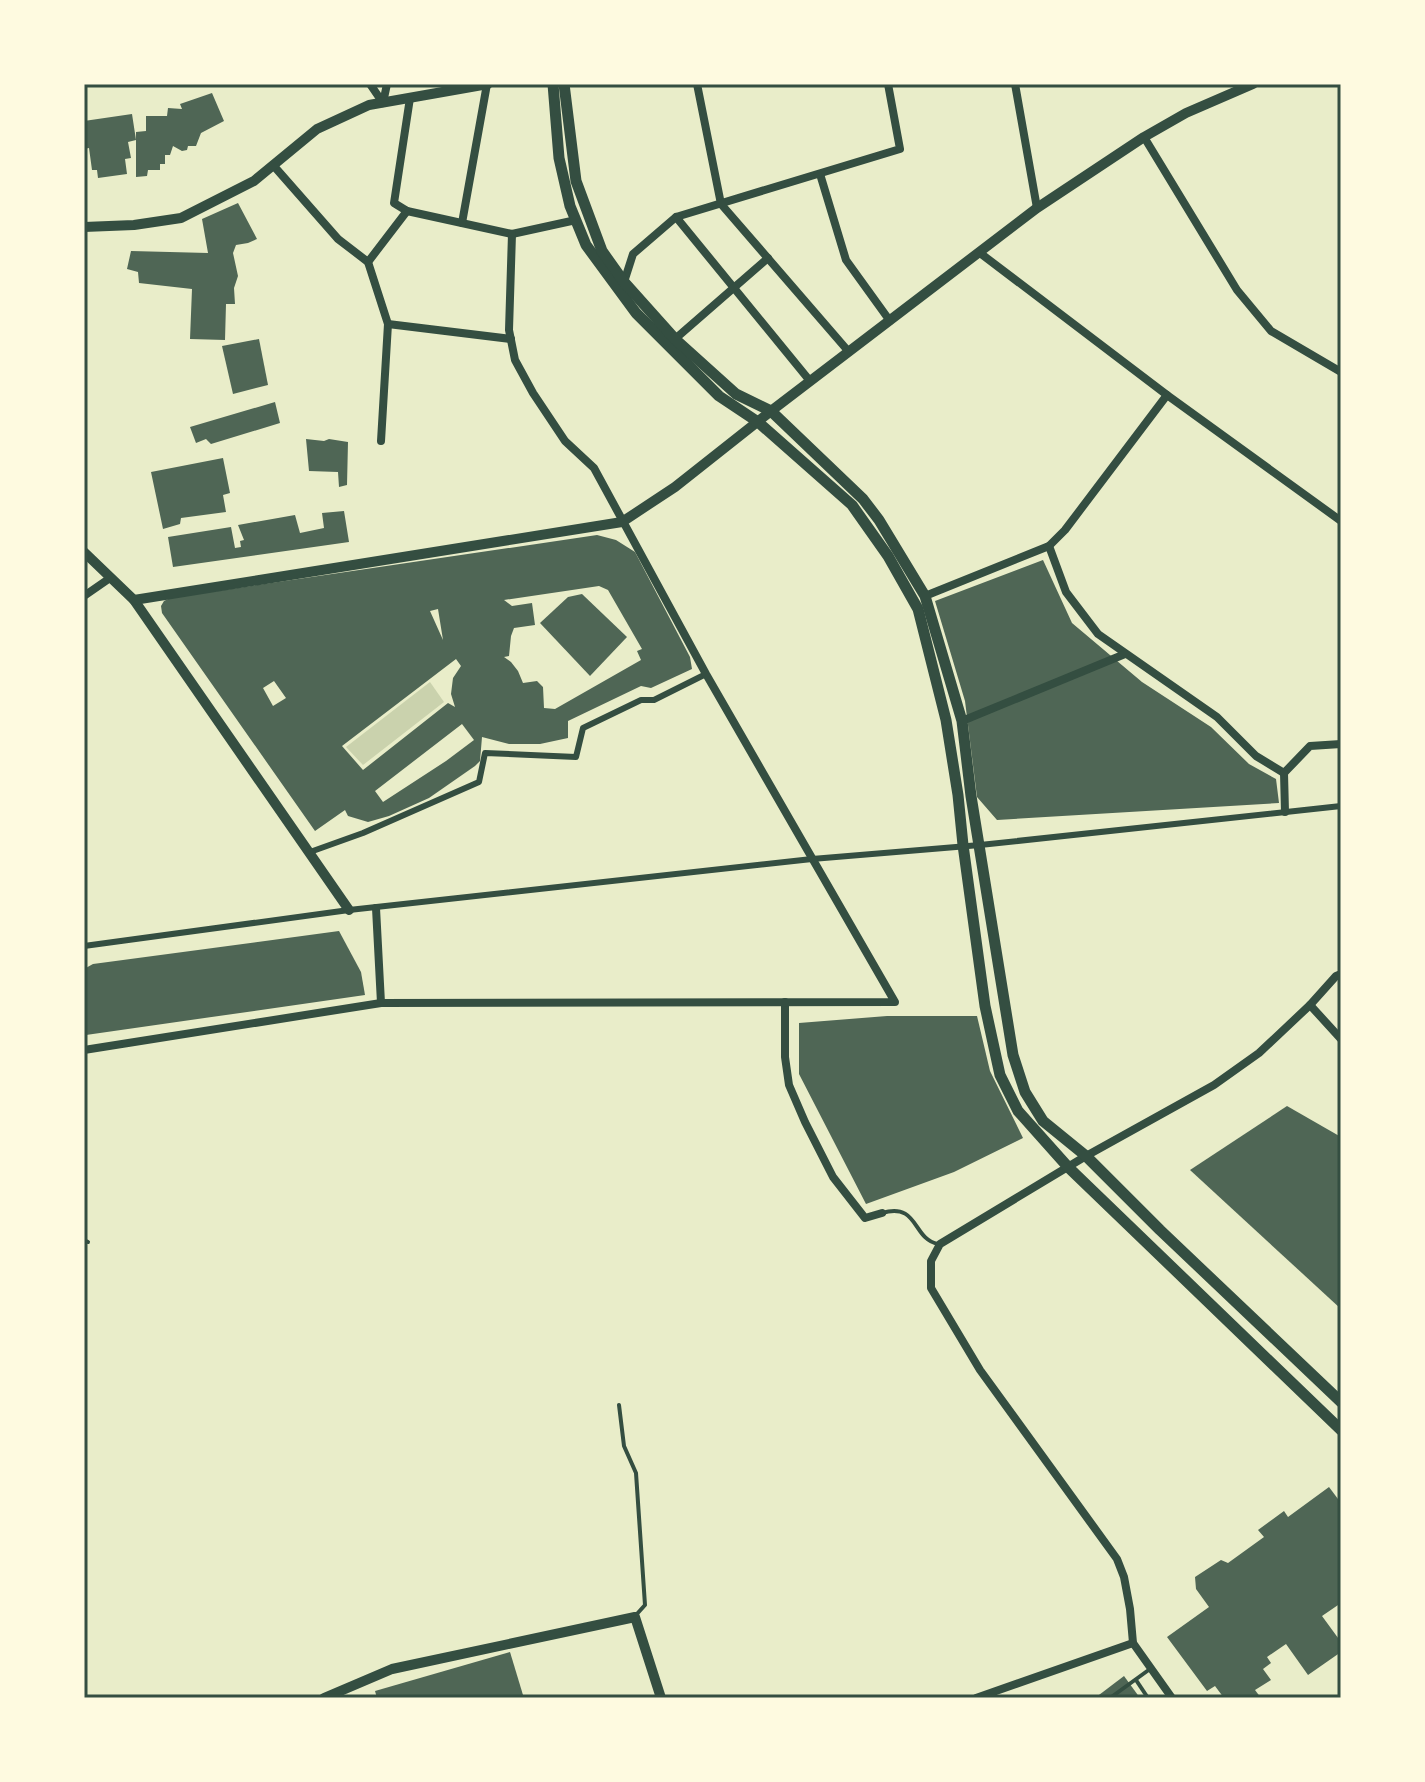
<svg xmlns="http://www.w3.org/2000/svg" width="1425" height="1782" font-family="Barlow,sans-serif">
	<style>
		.green { fill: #cad2ad }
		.building { fill: #4f6655; fill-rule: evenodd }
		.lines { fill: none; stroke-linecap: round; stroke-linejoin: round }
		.service { stroke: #344e41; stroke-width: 4 }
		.pedestrian { stroke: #344e41; stroke-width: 6 }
		.minor { stroke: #344e41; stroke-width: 8 }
		.tertiary { stroke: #344e41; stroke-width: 10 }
		.secondary { stroke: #344e41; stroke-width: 11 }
		.neatline { fill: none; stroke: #344e41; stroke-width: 3 }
	</style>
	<rect width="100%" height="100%" fill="#e9edc9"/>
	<polygon class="green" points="430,682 444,702 363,765 346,747"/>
	<g class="building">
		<polygon points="212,93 224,121 201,133 196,146 188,146 187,150 182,151 173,146 170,155 165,155 165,164 160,164 160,170 148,170 147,176 136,177 136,132 146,131 146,116 167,116 168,108 182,109 180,104"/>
		<polygon points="132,114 136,140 128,142 131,158 125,159 127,174 98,178 97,170 92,170 89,148 84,149 84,121"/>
		<polygon points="238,203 257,239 248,243 236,245 233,253 238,276 234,288 235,304 226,304 225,340 190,339 192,289 139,283 138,272 127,269 131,251 208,253 202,219"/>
		<polygon points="259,339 268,385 233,394 222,346"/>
		<polygon points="275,402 280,423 211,444 206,439 196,443 190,427"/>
		<polygon points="306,439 324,441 329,439 348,442 347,485 339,487 338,472 309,471"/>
		<polygon points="223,458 230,493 223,495 226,512 181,518 180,524 163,529 151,472"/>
		<polygon points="344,511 349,542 173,567 168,537 231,527 235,548 241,547 240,541 244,540 238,525 295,515 300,533 324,528 322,513"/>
		<path d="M597,535L616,540L635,552L690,657L692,669L651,688L641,686L568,721V738L540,744H509L482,737L480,761L475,766L429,798L389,816L368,822L348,816L345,810L315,831L162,613L161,606L164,601L170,598ZM599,586L608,590L642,649L637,651L641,660L555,709L544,708L543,687L537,681L523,683L518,671L511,662L504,657L509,656L511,636L514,628L535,625L532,603L512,606L504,600ZM438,609L443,640L430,611ZM456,659L461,666L453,678L451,694L455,707L448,703L363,770L342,746ZM274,681L286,698L273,706L263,688ZM462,724L474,740L446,761L383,802L375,791Z"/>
		<polygon points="1043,560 1072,623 1142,682 1211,727 1249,764 1276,779 1279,803 997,820 977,797 965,701 935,601"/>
		<polygon points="582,594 627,637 590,676 540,623 568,597"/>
		<polygon points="339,931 361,972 365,995 86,1035 84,1021 84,969 93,964"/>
		<polygon points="887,1016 977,1016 990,1071 1023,1138 954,1172 866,1204 799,1074 799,1023"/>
		<polygon points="1287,1106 1341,1137 1341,1309 1190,1170"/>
		<polygon points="1329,1487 1341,1503 1341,1603 1322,1616 1341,1642 1341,1652 1308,1675 1286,1644 1267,1657 1271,1663 1263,1669 1271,1680 1255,1690 1261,1698 1224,1698 1215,1686 1207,1691 1167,1637 1209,1607 1196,1589 1195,1577 1221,1560 1228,1563 1264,1537 1258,1530 1284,1511 1288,1517"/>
		<polygon points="510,1652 523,1695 512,1698 377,1698 375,1691"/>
		<polygon points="1124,1676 1140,1698 1095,1698"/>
	</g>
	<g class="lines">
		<g class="service">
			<path d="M882,1213C919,1202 912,1239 938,1244"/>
			<polyline points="84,1240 88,1242"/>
			<polyline points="619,1405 624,1446 636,1473 645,1605 636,1615"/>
			<polyline points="1136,1680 1148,1698"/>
			<polyline points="1110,1698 1150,1669"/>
		</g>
		<g class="pedestrian">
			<polyline points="310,852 363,833 479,782 485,753 576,757 583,728 641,700 654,700 706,674"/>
			<polyline points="84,946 349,910 812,859 980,845 1341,806"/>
		</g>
		<g class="minor">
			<polyline points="370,84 383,103"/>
			<polyline points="697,84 721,204 849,352"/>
			<polyline points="1015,84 1037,208"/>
			<polyline points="410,98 394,203 407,211 512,234 576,220"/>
			<polyline points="383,103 387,84"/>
			<polyline points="1144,137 1237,290 1271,331 1341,372"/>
			<polyline points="273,165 338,239 368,262 388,324 381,441"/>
			<polyline points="820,174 846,260 890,321"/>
			<polyline points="676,217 810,381"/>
			<polyline points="462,223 487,84"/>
			<polyline points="980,253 1167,395 1341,521"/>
			<polyline points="368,262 407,211"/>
			<polyline points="624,282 633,254 676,217 900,149 888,84"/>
			<polyline points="388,324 511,339"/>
			<polyline points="675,339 768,258"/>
			<polyline points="1049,546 1066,592 1098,634 1217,717 1256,756 1284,773 1310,746 1341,744"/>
			<polyline points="84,596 110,578"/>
			<polyline points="925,596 1049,546 1065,530 1167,395"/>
			<polyline points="962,721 1125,654"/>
			<polyline points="1284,773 1285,812"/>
			<polyline points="376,908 381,1003"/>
			<polyline points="785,1002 785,1057 789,1085 805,1122 833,1177 865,1218 882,1213"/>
			<polyline points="1310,1005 1341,1039"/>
			<polyline points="84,1050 381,1003 895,1002 706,674 594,468 565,441 533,393 515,360 509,330 512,234"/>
			<polyline points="976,1698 1133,1643"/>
			<polyline points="1172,1698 1133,1643 1130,1609 1124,1577 1117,1559 980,1370 931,1288 931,1261 940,1244 1086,1156 1214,1085 1259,1053 1310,1005 1336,976 1341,974"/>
		</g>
		<g class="tertiary">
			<polyline points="84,227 134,225 181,218 254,181 317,129 369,105 488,84"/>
			<polyline points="84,552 134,600 349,910"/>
			<polyline points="134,600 622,522 675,487 771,411 1037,208 1144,137 1186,113 1253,84"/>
			<polyline points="324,1698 392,1669 635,1617 661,1698"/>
		</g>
		<g class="secondary">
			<polyline points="553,84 559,158 570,206 586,245 636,313 719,396 758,422 852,505 888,556 918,609 946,720 958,795 963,845 985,1006 1000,1075 1018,1111 1068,1167 1341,1430"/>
			<polyline points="564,84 576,181 602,251 624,282 675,339 736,394 771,411 863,499 879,520 925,596 962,721 971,796 1013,1055 1025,1092 1043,1121 1086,1156 1160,1230 1341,1402"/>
		</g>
	</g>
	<rect width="1425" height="1782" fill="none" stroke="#fefae0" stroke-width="172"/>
	<rect x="86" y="86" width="1253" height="1610" class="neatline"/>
</svg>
